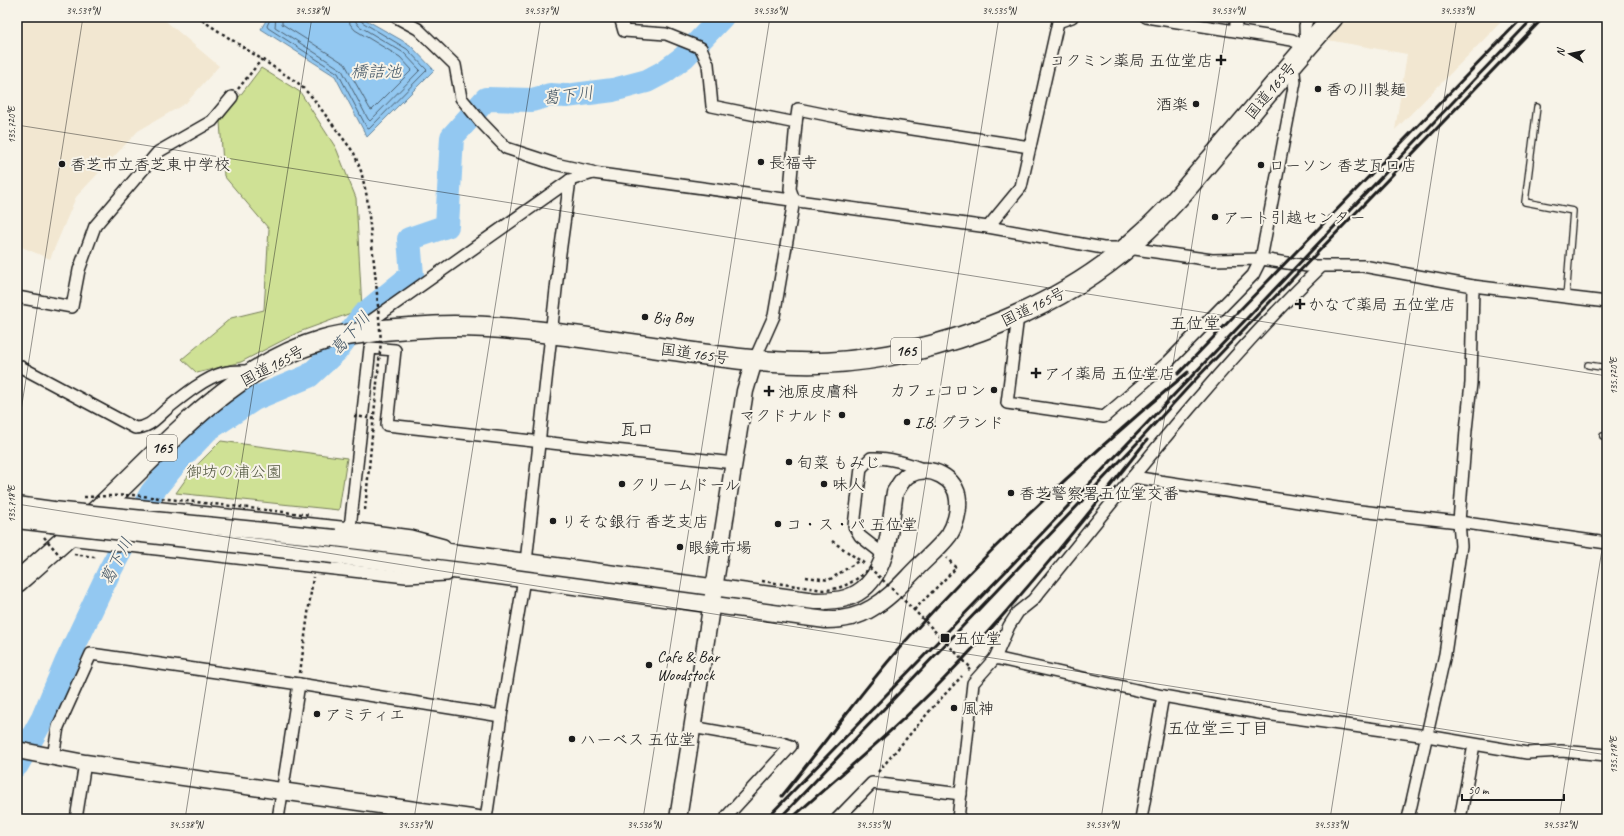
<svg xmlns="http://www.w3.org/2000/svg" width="1624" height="836" font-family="Caveat,'Klee One',sans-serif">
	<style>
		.built { fill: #f2e7d1 }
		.green { fill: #cfe195; stroke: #767e58 }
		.water { fill: #93c8f1; stroke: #63839c }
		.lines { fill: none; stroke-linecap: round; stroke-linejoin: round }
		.shore { stroke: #4c6171; stroke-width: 1 }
		.river { stroke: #93c8f1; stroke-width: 24 }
		.lane-casing { stroke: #1c1c1c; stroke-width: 8 }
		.street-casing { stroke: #1c1c1c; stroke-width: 14 }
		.secondary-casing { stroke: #1c1c1c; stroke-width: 19 }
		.highway-casing { stroke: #1c1c1c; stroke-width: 23 }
		.path { stroke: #1c1c1c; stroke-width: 2.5; stroke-dasharray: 3 3; stroke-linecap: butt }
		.lane { stroke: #f7f3e8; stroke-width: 5.5 }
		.street { stroke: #f7f3e8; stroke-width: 11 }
		.secondary { stroke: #f7f3e8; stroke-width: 16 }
		.highway { stroke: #f7f3e8; stroke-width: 20 }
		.rail { stroke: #1c1c1c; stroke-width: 3 }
		.secondary-bridge-casing { stroke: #1c1c1c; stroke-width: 19; stroke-linecap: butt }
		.path-bridge { stroke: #1c1c1c; stroke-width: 2.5; stroke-dasharray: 3 3; stroke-linecap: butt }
		.secondary-bridge { stroke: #f7f3e8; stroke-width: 16 }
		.ticks { fill: none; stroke: #1c1c1c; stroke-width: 1; stroke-opacity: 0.45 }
		.poi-dot { fill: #1c1c1c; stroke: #f7f3e8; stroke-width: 1.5 }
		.labels { text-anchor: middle; stroke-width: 4; stroke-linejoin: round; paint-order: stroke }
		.shield { fill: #f7f3e8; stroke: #5e5c59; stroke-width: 1 }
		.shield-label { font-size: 15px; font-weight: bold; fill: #1c1c1c }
		.poi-label { font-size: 16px; fill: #1c1c1c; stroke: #f7f3e8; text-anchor: start }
		.street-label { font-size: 16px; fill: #1c1c1c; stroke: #f7f3e8 }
		.park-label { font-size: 16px; fill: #525740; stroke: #f7f3e8 }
		.water-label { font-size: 17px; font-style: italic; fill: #465867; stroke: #f7f3e8 }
		.neighbourhood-label { font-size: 17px; fill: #1c1c1c; stroke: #f7f3e8 }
		.neatline { fill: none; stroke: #1c1c1c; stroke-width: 1.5 }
		.ticks-label { font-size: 10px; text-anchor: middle; fill: #1c1c1c }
	</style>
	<rect width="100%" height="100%" fill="#f7f3e8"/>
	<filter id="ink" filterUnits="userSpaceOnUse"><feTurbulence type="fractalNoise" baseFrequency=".025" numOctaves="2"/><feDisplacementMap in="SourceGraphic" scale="8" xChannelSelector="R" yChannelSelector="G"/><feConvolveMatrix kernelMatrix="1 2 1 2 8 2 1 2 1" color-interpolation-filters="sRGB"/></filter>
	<g filter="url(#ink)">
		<g class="built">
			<polygon points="17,17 161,17 219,66 186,103 138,131 76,197 50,259 17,245"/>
			<polygon points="1341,17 1502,17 1501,22 1395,130 1407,54 1322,39"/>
		</g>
		<g class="green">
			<polygon points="261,68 300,92 336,148 356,198 362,309 299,332 241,362 197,373 182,359 231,318 264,310 269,229 224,176 220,122"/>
			<polygon points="221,441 347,458 339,510 176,493 193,469"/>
		</g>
		<polygon class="water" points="268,17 361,17 410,45 434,70 367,137 335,76 261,29"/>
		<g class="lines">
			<g class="shore">
				<polyline points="271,17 267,26 268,28 338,73 367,128 369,129 427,70 407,49 362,22 360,17"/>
				<polyline points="276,17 275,27 342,70 368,119 370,121 420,70 404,53 359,26 356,22 355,17"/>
				<polyline points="282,17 282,24 345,64 370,109 372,110 412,70 400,57 355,30 350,24 349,17"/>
			</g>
			<polyline class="river" points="17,765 43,718 67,661 109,572 152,492 175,464 207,430 254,399 309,376 336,351 363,315 412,275 409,239 447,226 452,137 486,99 532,100 550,95 566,96 613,90 647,81 664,72 684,57 722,17"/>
			<g class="lane-casing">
				<g id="lane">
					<polyline points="1537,107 1525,202 1573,211 1566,298"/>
					<polyline points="1588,365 1607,368"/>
					<polyline points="1603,436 1607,437"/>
				</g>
			</g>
			<g class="street-casing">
				<g id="street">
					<polyline points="396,17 418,29 455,65 461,98 480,121 506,148 555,164 592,172"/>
					<polyline points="620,17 624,31 666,34 701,48 708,64 712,106 796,123 790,189 794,200 774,316 754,361"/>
					<polyline points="1146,17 1292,40 1306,47 1305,26 1308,17"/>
					<polyline points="1235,30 1237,17"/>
					<polyline points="796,123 798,109 847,119 1030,147"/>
					<polyline points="988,227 1021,187 1058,22 1072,17"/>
					<polyline points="17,297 72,307 79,270 95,226 158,152 212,121 232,97"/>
					<polyline points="1018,316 1007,403 1104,417 1168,362 1253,275 1261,259 1295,82 1293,63"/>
					<polyline points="358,330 570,180 593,173 988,227 1103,248 1128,248 1212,260 1261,259 1307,266 1363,266 1473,286 1607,302"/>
					<path d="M17,365L135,428C150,428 157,417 168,408C183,396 205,378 223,373C233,370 243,371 253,371"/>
					<polyline points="1133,477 1351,510 1459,522 1607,543"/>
					<polyline points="106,502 350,528 411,536 444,545"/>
					<polyline points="350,528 370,348 395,350 387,425 734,463"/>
					<polyline points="67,539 406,577 447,575"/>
					<path d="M883,559L879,551L860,536L854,526L861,468L871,458C889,457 908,463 925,470"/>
					<polyline points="526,562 560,253 570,180"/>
					<path d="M995,658L1009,626L1018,612L1033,600C1126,486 1216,368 1322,266"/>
					<polyline points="692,727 782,743 791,746 727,816 727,819"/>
					<polyline points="53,757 58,727 91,654 299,684 501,716"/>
					<polyline points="76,819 85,763"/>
					<polyline points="278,819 299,684"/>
					<polyline points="486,819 501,716 524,579"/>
					<polyline points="837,819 872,783 961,794"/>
					<polyline points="958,819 973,683 995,658 1163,696 1265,714 1427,736 1527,753 1561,751 1607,755"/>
					<polyline points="1141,819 1163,696"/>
					<polyline points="1408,819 1445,654 1461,546 1459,522 1466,430 1471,383 1473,286"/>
					<polyline points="1460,819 1474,745"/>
				</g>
			</g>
			<g class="secondary-casing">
				<g id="secondary">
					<polyline points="17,505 53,510"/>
					<polyline points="17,520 51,524"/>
					<path d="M333,555L477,573L826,620C842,620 858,617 872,608C890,598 903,582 917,568C928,557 940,547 949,535C955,526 959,511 958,500C957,478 930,464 910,474C903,477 899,486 895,492C889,529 889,585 846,598C836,601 825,601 815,601L482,556L335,538"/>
					<polyline points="17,750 85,763 478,819"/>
					<polyline points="678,819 745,391 754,361"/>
				</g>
			</g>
			<g class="highway-casing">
				<path id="highway" d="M17,582C48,555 79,528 109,499C173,438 235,366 323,340C343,334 364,333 384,330C408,328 430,326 454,326C515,326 577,337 638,345C691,352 745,362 799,363C913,366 1055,315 1139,237C1164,215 1186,189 1207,164C1250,115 1290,65 1333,17"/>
			</g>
			<g class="path">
				<polyline points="197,17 298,83 312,97 354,153 361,171 367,197 376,282"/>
				<polyline points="238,89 262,59"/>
				<polyline points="832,541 865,564"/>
				<polyline points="74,554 94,557 95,554"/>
				<polyline points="806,577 829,580 860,560"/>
				<polyline points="914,610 956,568 947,558"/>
				<polyline points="300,673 313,577"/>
				<polyline points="878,772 933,707 962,676"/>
			</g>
			<use href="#lane" class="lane"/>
			<use href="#street" class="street"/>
			<use href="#secondary" class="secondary"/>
			<use href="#highway" class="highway"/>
			<g class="rail">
				<polyline points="1178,374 1523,17"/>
				<path d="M782,796C825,743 865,686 910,636C996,541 1090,454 1188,372"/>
				<polyline points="766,819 1008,569 1534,17"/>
				<polyline points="779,819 1140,440 1193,382 1544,17"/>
				<path d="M791,819C841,774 896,729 943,680C1016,605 1082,522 1147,440"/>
			</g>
			<g class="secondary-bridge-casing">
				<g id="secondary-bridge">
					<polyline points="53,510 335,538"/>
					<polyline points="51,524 333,555"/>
				</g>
			</g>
			<g class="path-bridge">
				<polyline points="354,416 375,419"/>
				<polyline points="84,497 133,495 311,515"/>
				<polyline points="365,510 381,341 376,282"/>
				<polyline points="44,537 62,558"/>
				<path d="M762,581L824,590C844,589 855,581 870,568L914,610L971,668L968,670"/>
			</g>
			<use href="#secondary-bridge" class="secondary-bridge"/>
		</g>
	</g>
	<path class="ticks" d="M17,125L1607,376M17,436L83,17M17,504L1607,755M185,819L312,17M414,819L541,17M643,819L770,17M872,819L999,17M1101,819L1228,17M1330,819L1457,17M1559,819L1607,518"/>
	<g class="poi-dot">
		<path d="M1219 54h4v4h4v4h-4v4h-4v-4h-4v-4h4z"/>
		<circle cx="1318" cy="89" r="4"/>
		<circle cx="1196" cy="104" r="4"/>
		<circle cx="761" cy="162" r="4"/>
		<circle cx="62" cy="164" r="4"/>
		<circle cx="1261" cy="165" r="4"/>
		<circle cx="1215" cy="217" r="4"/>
		<path d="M1298 298h4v4h4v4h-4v4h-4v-4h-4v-4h4z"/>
		<circle cx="645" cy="317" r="4"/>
		<path d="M1034 367h4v4h4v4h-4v4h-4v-4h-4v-4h4z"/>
		<circle cx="994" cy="390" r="4"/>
		<path d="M767 385h4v4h4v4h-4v4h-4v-4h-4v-4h4z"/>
		<circle cx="842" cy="415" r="4"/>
		<circle cx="907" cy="422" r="4"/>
		<circle cx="789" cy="462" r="4"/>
		<circle cx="622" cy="484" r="4"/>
		<circle cx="824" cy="484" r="4"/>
		<circle cx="1011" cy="493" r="4"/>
		<circle cx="553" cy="521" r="4"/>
		<circle cx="778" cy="524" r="4"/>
		<circle cx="680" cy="547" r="4"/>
		<rect x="940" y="633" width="10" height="10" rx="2"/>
		<circle cx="649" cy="665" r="4"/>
		<circle cx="954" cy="708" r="4"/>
		<circle cx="317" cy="714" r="4"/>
		<circle cx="572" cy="739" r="4"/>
	</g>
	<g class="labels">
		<g class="shield">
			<rect x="891" y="338" width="30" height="26" rx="3"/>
			<rect x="147" y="435" width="30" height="26" rx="3"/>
		</g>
		<g class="shield-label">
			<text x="906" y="356">165</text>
			<text x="162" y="453">165</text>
		</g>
		<g class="poi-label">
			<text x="1213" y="66" text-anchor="end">コクミン薬局 五位堂店</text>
			<text x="1326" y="95">香の川製麺</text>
			<text x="1188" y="110" text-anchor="end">酒楽</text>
			<text x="769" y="168">長福寺</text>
			<text x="70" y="170">香芝市立香芝東中学校</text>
			<text x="1269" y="171">ローソン 香芝瓦口店</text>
			<text x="1223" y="223">アート引越センター</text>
			<text x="1308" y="310">かなで薬局 五位堂店</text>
			<text x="653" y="323">Big Boy</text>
			<text x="1044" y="379">アイ薬局 五位堂店</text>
			<text x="986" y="396" text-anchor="end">カフェコロン</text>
			<text x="778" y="397">池原皮膚科</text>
			<text x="834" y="421" text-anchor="end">マクドナルド</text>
			<text x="915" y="428">I.B. グランド</text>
			<text x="797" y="468">旬菜 もみじ</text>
			<text x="630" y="490">クリームドール</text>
			<text x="832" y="490">味人</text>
			<text x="1019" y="499">香芝警察署五位堂交番</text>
			<text x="561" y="527">りそな銀行 香芝支店</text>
			<text x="786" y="530">コ・ス・パ 五位堂</text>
			<text x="688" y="553">眼鏡市場</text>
			<text x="954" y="644">五位堂</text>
			<text x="657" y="662">Cafe &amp; Bar<tspan x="657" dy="18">Woodstock</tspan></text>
			<text x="962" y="714">風神</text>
			<text x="325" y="720">アミティエ</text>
			<text x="580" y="745">ハーベス 五位堂</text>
		</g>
		<g class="street-label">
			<text transform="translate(1270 90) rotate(-50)" y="6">国道165号</text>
			<text transform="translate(1033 306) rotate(-26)" y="6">国道165号</text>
			<text transform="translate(695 353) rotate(8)" y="6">国道165号</text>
			<text transform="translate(272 365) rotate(-28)" y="6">国道165号</text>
		</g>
		<g class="park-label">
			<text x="234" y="477">御坊の浦公園</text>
		</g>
		<g class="water-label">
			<text x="376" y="77">橋詰池</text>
			<text transform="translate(568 95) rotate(-7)" y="6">葛下川</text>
			<text transform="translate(350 333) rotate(-49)" y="6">葛下川</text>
			<text transform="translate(116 561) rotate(-63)" y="6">葛下川</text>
		</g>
		<g class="neighbourhood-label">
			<text x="1195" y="329">五位堂</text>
			<text x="637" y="435">瓦口</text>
			<text x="1218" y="734">五位堂三丁目</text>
		</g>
	</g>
	<rect width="1624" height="836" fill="none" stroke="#f7f3e8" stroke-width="44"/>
	<g transform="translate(1570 54) rotate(279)" stroke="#f7f3e8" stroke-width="3" paint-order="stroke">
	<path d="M0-3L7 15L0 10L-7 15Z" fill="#1c1c1c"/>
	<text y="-6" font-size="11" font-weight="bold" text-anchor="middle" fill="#1c1c1c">N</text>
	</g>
	<path d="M1462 794v6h102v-6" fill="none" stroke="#1c1c1c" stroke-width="2"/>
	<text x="1468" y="794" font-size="12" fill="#1c1c1c" stroke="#f7f3e8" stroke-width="3" paint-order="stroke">50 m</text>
	<rect x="22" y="22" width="1580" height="792" class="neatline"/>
	<g class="ticks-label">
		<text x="83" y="14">34.539°N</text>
		<text x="312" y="14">34.538°N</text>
		<text x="541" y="14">34.537°N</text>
		<text x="770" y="14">34.536°N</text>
		<text x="999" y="14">34.535°N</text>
		<text x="1228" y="14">34.534°N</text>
		<text x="1457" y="14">34.533°N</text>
		<text transform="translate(11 125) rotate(-90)" y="4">135.720°E</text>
		<text transform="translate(1613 376) rotate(-90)" y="4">135.720°E</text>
		<text transform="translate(11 504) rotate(-90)" y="4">135.718°E</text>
		<text transform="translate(1613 755) rotate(-90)" y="4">135.718°E</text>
		<text x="186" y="828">34.538°N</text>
		<text x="415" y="828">34.537°N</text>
		<text x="644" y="828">34.536°N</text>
		<text x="873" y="828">34.535°N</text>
		<text x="1102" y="828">34.534°N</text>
		<text x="1331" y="828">34.533°N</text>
		<text x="1560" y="828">34.532°N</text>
	</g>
</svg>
